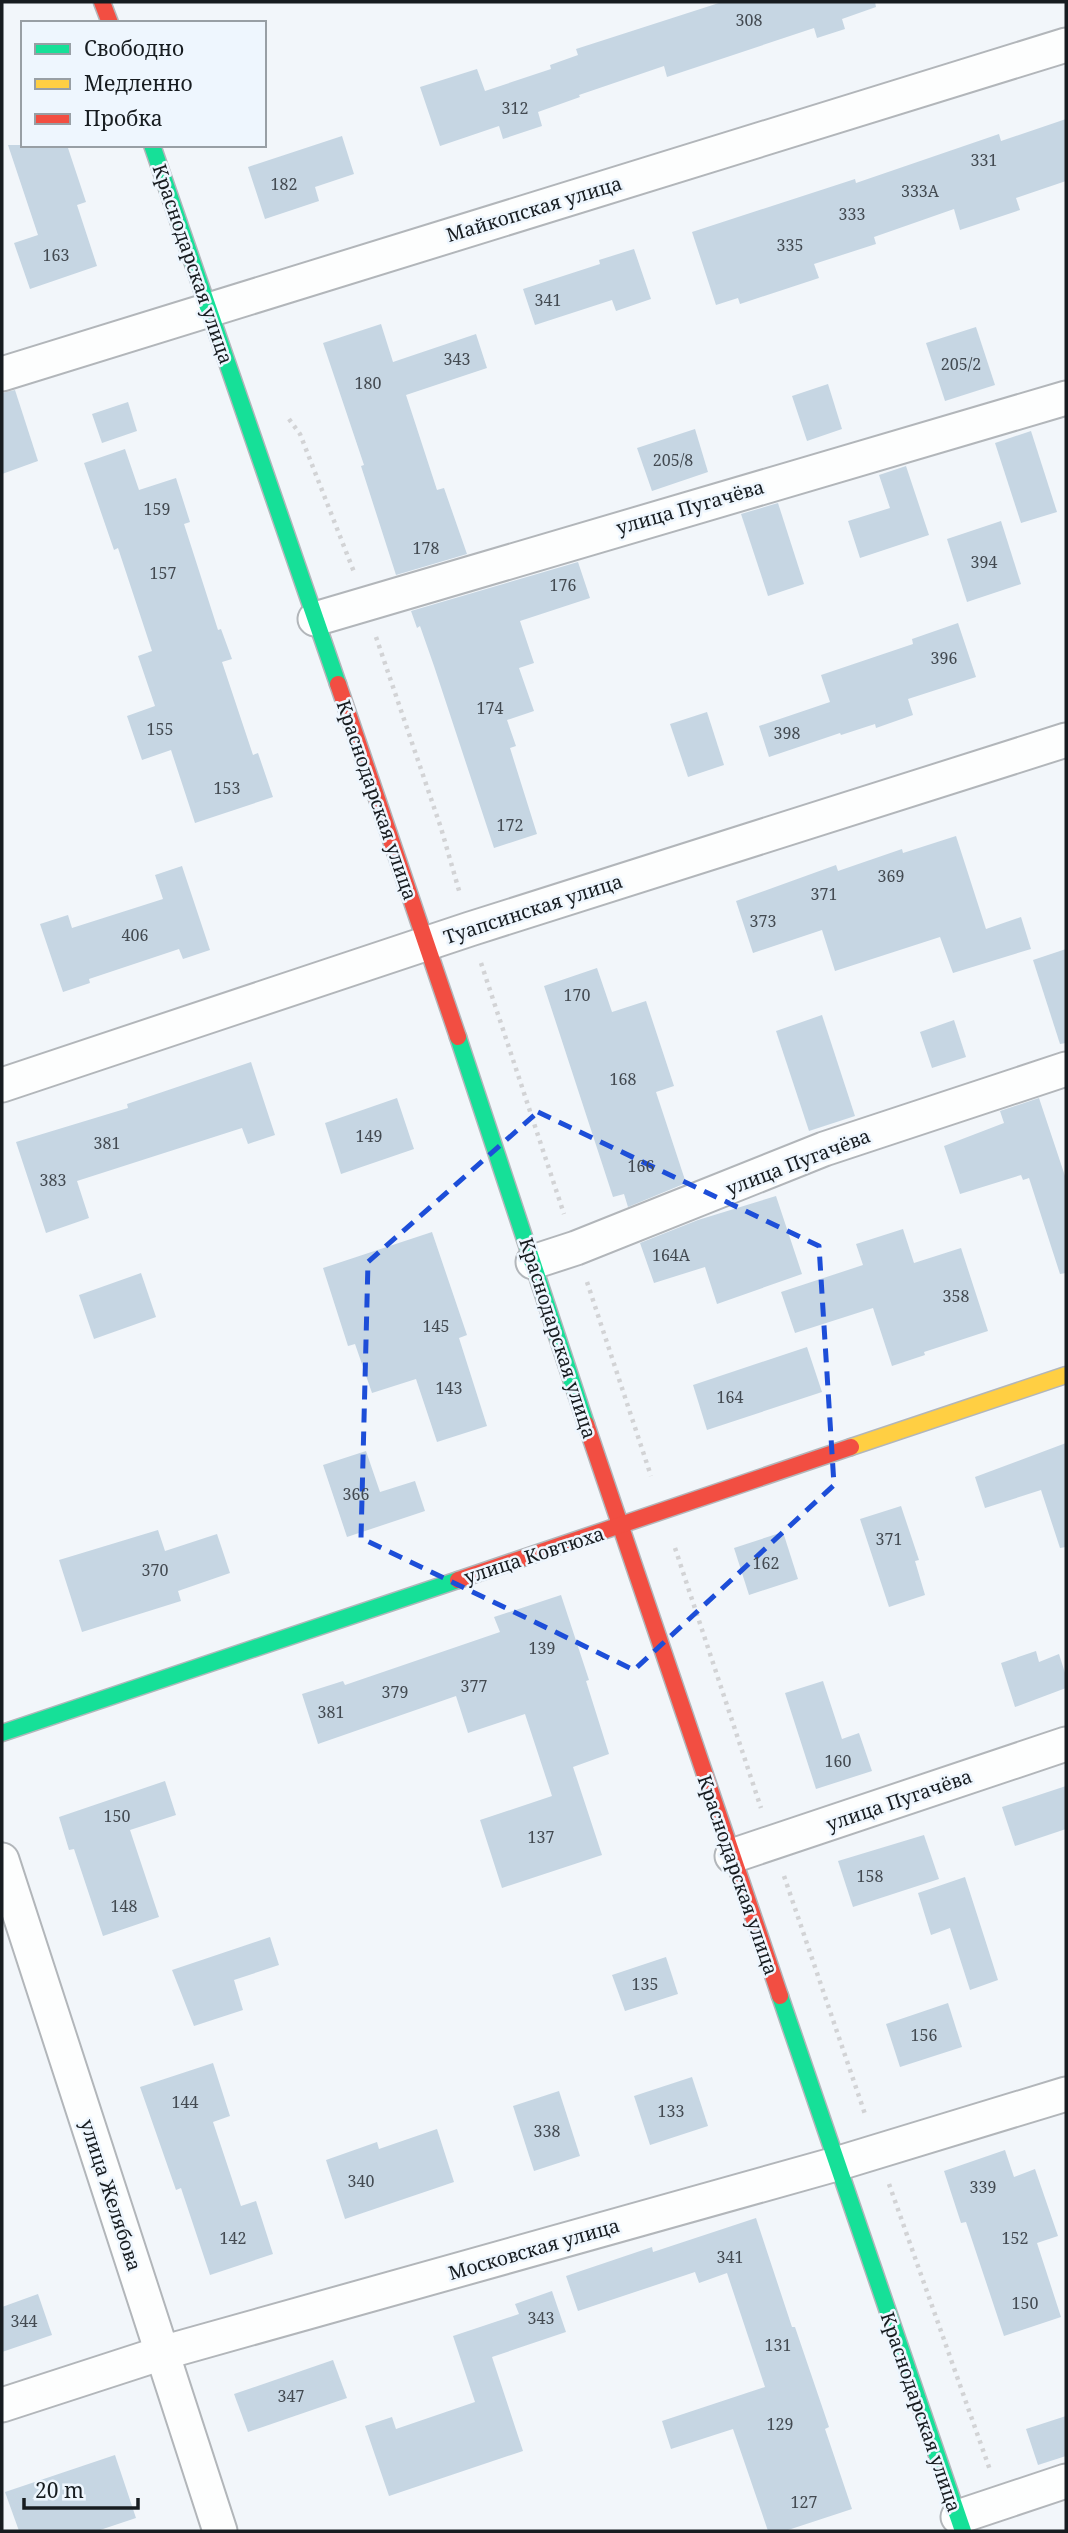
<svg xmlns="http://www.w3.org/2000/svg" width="1068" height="2533" font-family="'Noto Serif',serif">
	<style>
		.building { fill: #c6d6e3 }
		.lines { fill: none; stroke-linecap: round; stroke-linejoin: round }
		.street-casing { stroke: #b2b6ba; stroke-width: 37 }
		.fast-casing { stroke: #b2b6ba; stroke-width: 19 }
		.slow-casing { stroke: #b2b6ba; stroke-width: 19 }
		.jam-casing { stroke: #b2b6ba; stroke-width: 19 }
		.path { stroke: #d2d3d5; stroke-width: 4.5; stroke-dasharray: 3.5 5; stroke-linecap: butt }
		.street { stroke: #fdfefe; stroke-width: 33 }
		.fast { stroke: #16e098; stroke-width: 16 }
		.slow { stroke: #ffcf43; stroke-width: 16 }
		.jam { stroke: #f24e42; stroke-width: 16 }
		.marked { fill: none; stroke: #1d4ed8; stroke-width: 5; stroke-dasharray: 14 9; stroke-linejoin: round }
		.labels { text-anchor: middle; stroke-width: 5; stroke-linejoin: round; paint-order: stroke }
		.number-label { font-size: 16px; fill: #434a51 }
		.street-label { font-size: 19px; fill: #171c20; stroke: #eef6fe }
	</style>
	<rect width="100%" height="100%" fill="#f2f6fa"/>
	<g class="building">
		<polygon points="722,2 875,2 876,7 842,19 845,29 817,38 814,28 667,77 664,66 579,95 580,97 538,112 542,126 503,139 499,126 440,146 420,87 477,69 485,91 551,69 550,65 578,55 576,49"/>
		<polygon points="1066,119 1066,181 1016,198 1020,210 960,230 954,209 874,237 876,244 814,264 819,278 740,304 738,298 716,305 692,232 855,179 856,183 999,134 1001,141"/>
		<polygon points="342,136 354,174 315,187 319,201 265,219 248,167"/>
		<polygon points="8,145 67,145 86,202 77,205 97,266 30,289 14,243 38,235"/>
		<polygon points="634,249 651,299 616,311 612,300 535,325 523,289 600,264 599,260"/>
		<polygon points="381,324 393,362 476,334 487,368 406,395 437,490 444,488 467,554 396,575 361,466 364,465 323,343"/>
		<polygon points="976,327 995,385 945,401 926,343"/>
		<polygon points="828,384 842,429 807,441 792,396"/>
		<polygon points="15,390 38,461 2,474 2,393"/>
		<polygon points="128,402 137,431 102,443 92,414"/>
		<polygon points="695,429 708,472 652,491 637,448"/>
		<polygon points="1031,431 1057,512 1021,523 995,443"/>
		<polygon points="125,449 139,490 176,478 190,522 184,524 218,630 221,629 232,659 222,662 253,755 258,753 273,797 195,823 171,750 142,760 127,716 155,706 138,656 152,651 118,548 114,550 84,463"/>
		<polygon points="906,466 929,535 860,558 848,521 890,508 879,475"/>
		<polygon points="778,503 804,584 768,596 741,514"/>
		<polygon points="1001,521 1021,584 967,602 947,539"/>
		<polygon points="578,562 590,598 520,621 534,663 519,668 534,711 507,720 516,746 510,748 537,834 494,848 434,666 420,626 417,628 411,611"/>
		<polygon points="958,623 976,677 908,699 913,715 876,728 875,724 841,735 840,733 769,757 759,726 830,702 821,675 913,644 912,639"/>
		<polygon points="707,712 724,765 688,777 670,724"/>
		<polygon points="956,836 986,929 1021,917 1031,949 953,973 940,937 835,971 822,930 753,953 736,901 836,865 838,871 902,849 903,853"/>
		<polygon points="182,866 210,950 183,959 179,949 89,979 90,983 63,992 40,924 68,915 72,928 163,899 155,875"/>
		<polygon points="1066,949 1066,1043 1060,1044 1033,960"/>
		<polygon points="597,968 612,1012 646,1001 674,1086 656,1092 686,1183 628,1207 624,1194 613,1197 544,986"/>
		<polygon points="822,1015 855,1116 809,1131 776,1031"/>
		<polygon points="954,1020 966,1057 932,1068 920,1032"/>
		<polygon points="251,1062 275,1135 248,1144 242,1128 77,1181 89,1218 46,1233 16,1142 128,1108 127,1104"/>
		<polygon points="397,1098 414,1149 341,1174 325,1123"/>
		<polygon points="1039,1098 1066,1179 1066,1273 1060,1274 1029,1178 1023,1180 1021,1175 960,1194 944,1146 1004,1123 1000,1111"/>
		<polygon points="776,1196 802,1274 717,1304 705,1267 654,1283 640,1243 698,1220"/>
		<polygon points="903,1229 914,1263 961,1248 988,1331 924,1352 925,1355 892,1366 873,1308 795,1333 781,1292 863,1265 856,1244"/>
		<polygon points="432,1232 467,1335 459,1338 487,1426 437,1442 416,1379 372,1393 355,1344 348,1346 323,1268"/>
		<polygon points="141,1273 156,1317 94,1339 79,1295"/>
		<polygon points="807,1347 822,1392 707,1430 693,1385"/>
		<polygon points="1066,1443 1066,1547 1060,1548 1041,1490 985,1508 975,1477"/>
		<polygon points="366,1451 380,1492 415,1481 425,1511 347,1537 323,1465"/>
		<polygon points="901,1506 919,1560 915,1561 925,1595 889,1607 860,1519"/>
		<polygon points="158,1530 165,1551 217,1534 230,1573 178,1591 181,1601 82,1632 59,1560"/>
		<polygon points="783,1532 798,1579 749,1595 734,1548"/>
		<polygon points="561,1595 589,1680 586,1681 609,1754 573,1767 602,1855 502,1888 480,1820 552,1796 525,1714 468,1733 456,1696 318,1744 302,1694 343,1681 345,1685 500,1632 494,1617"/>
		<polygon points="1036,1651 1039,1662 1059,1654 1066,1676 1066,1688 1015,1707 1001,1663"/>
		<polygon points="823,1681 842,1739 859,1733 872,1771 816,1789 785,1693"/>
		<polygon points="165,1781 176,1815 130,1830 159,1917 103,1936 74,1849 69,1850 59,1817"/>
		<polygon points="1066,1786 1066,1829 1015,1846 1002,1807"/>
		<polygon points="924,1835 939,1879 853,1907 838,1861"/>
		<polygon points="965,1877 998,1980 970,1990 950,1928 931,1935 918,1893"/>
		<polygon points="270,1937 279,1965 234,1980 243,2010 194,2026 172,1970"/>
		<polygon points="666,1957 678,1994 625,2011 612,1975"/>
		<polygon points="948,2003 962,2047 900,2067 886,2024"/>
		<polygon points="213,2063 230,2116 213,2122 241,2206 256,2201 273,2254 210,2275 181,2188 176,2190 140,2087"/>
		<polygon points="692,2077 708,2126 650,2145 634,2096"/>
		<polygon points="559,2091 580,2156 534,2171 513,2106"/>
		<polygon points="437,2129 454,2182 345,2219 326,2160 377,2142 379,2149"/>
		<polygon points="1005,2150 1014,2177 1035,2169 1058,2236 1037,2243 1061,2317 1004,2336 966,2222 961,2223 944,2171"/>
		<polygon points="756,2218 792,2327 795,2327 829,2427 825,2429 852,2509 785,2531 768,2531 733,2429 671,2449 662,2421 765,2387 727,2273 699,2283 695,2272 578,2311 566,2276 652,2247 653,2252"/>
		<polygon points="552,2291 566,2332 492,2357 523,2451 389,2496 365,2426 392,2417 396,2429 475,2402 453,2336 519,2314 515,2304"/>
		<polygon points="38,2294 52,2335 2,2352 2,2307"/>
		<polygon points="333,2360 347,2398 248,2432 234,2394"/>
		<polygon points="1066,2416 1066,2456 1038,2465 1026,2429"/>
		<polygon points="115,2455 136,2518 97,2531 19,2531 5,2492"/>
	</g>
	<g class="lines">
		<g class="street-casing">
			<g id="street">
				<polyline points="2,374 1066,45"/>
				<polyline points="315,619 1066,398"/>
				<polyline points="2,1085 470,929 1066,740"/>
				<polyline points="533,1262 576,1248 824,1149 1066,1069"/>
				<polyline points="732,1856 1066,1744"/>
				<polyline points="2,1860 220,2531"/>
				<polyline points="2,2405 162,2353 836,2164 1066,2094"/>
				<polyline points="958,2517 1066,2481"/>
			</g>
		</g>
		<g class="fast-casing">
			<g id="fast">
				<polyline points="152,145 338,684"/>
				<polyline points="458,1037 586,1424"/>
				<polyline points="2,1733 458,1580"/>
				<polyline points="780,1996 963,2531"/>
			</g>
		</g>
		<g class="slow-casing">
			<polyline id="slow" points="851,1447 1066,1375"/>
		</g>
		<g class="jam-casing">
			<g id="jam">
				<polyline points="102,2 110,23"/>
				<polyline points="338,684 458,1037"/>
				<polyline points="586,1424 780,1996"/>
				<polyline points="458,1580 851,1447"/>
			</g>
		</g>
		<g class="path">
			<polyline points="289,419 300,434 354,572"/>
			<polyline points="376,637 441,828 460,894"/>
			<polyline points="481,963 564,1214"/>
			<polyline points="587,1282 651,1476"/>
			<polyline points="675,1548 761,1808"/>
			<polyline points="784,1876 866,2117"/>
			<polyline points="889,2184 990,2470"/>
		</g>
		<use href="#street" class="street"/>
		<use href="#fast" class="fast"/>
		<use href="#slow" class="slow"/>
		<use href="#jam" class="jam"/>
	</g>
	<path class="marked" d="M538,1112L819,1246L834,1485L634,1670L361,1538L368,1262Z"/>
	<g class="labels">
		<g class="number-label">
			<text x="749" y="26">308</text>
			<text x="515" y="114">312</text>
			<text x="984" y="166">331</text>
			<text x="284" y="190">182</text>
			<text x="920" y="197">333А</text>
			<text x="852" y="220">333</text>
			<text x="790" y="251">335</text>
			<text x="56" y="261">163</text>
			<text x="548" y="306">341</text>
			<text x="457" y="365">343</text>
			<text x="961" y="370">205/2</text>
			<text x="368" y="389">180</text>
			<text x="673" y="466">205/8</text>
			<text x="157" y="515">159</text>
			<text x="426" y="554">178</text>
			<text x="984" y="568">394</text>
			<text x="163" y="579">157</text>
			<text x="563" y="591">176</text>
			<text x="944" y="664">396</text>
			<text x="490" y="714">174</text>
			<text x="160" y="735">155</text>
			<text x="787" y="739">398</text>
			<text x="227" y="794">153</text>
			<text x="510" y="831">172</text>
			<text x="891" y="882">369</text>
			<text x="824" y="900">371</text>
			<text x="763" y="927">373</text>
			<text x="135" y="941">406</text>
			<text x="577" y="1001">170</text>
			<text x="623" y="1085">168</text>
			<text x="369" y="1142">149</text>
			<text x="107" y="1149">381</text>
			<text x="641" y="1172">166</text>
			<text x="53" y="1186">383</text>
			<text x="671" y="1261">164А</text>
			<text x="956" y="1302">358</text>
			<text x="436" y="1332">145</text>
			<text x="449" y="1394">143</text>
			<text x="730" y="1403">164</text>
			<text x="356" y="1500">366</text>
			<text x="889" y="1545">371</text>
			<text x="766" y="1569">162</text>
			<text x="155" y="1576">370</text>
			<text x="542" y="1654">139</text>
			<text x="474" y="1692">377</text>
			<text x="395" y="1698">379</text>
			<text x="331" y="1718">381</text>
			<text x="838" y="1767">160</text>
			<text x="117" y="1822">150</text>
			<text x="541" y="1843">137</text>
			<text x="870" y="1882">158</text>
			<text x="124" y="1912">148</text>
			<text x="645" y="1990">135</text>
			<text x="924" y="2041">156</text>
			<text x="185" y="2108">144</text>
			<text x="671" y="2117">133</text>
			<text x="547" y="2137">338</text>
			<text x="361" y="2187">340</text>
			<text x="983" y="2193">339</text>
			<text x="233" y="2244">142</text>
			<text x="1015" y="2244">152</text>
			<text x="730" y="2263">341</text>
			<text x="1025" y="2309">150</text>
			<text x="541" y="2324">343</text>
			<text x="24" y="2327">344</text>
			<text x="778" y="2351">131</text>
			<text x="291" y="2402">347</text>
			<text x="780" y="2430">129</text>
			<text x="804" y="2508">127</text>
		</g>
		<g class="street-label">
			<text transform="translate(534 209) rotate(-17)" y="7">Майкопская улица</text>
			<text transform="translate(193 264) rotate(71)" y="7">Краснодарская улица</text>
			<text transform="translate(690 507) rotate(-16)" y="7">улица Пугачёва</text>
			<text transform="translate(377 800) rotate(71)" y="7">Краснодарская улица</text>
			<text transform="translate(533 909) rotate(-18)" y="7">Туапсинская улица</text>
			<text transform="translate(798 1162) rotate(-21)" y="7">улица Пугачёва</text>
			<text transform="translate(558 1338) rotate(72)" y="7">Краснодарская улица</text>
			<text transform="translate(534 1555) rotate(-18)" y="7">улица Ковтюха</text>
			<text transform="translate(899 1800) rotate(-19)" y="7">улица Пугачёва</text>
			<text transform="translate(738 1875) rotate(71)" y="7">Краснодарская улица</text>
			<text transform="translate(111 2195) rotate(72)" y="7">улица Желябова</text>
			<text transform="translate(534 2249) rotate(-16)" y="7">Московская улица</text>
			<text transform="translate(921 2412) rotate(71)" y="7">Краснодарская улица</text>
		</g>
	</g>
	<rect width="1068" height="2533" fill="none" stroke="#171c20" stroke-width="7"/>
	<rect x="21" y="21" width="245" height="126" fill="#eef6fe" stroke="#989fa5" stroke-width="2"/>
	<rect x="35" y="44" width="35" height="10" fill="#16e098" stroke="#989fa5" stroke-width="2"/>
	<text x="84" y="56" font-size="21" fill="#171c20">Свободно</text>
	<rect x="35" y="79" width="35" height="10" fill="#ffcf43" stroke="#989fa5" stroke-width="2"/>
	<text x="84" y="91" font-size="21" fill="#171c20">Медленно</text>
	<rect x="35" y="114" width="35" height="10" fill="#f24e42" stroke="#989fa5" stroke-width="2"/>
	<text x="84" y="126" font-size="21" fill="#171c20">Пробка</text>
	<path d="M24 2498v10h114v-10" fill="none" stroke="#171c20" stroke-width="3.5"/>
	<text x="35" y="2498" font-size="21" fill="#171c20" stroke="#eef6fe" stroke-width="5" paint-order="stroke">20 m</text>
</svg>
